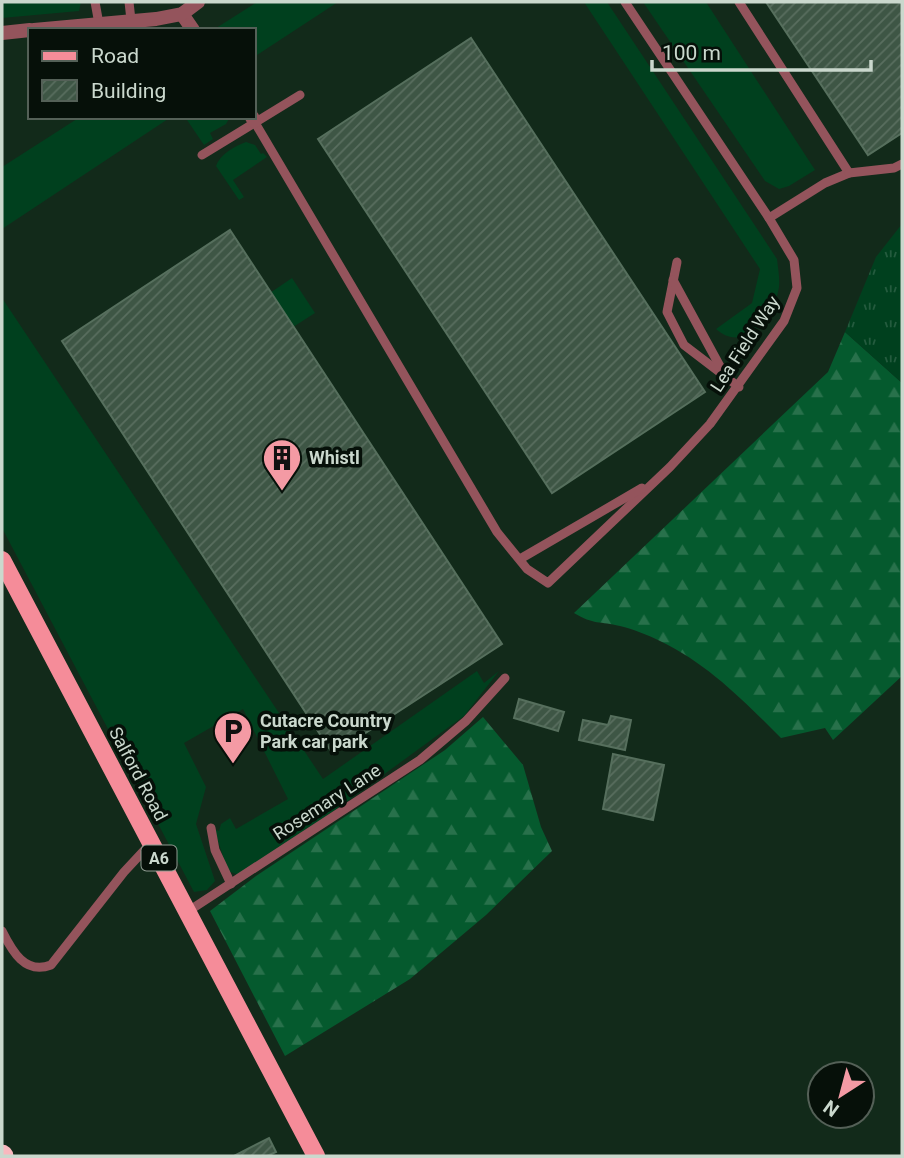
<svg xmlns="http://www.w3.org/2000/svg" width="904" height="1158" font-family="Roboto,sans-serif">
	<style>
		.grass { fill: #00401e }
		.forest { fill: url(#forest-firs) }
		.park { fill: url(#park-tufts) }
		.building { fill: url(#building-hatch); stroke: #566f5d; stroke-width: 2 }
		.lines { fill: none; stroke-linecap: round; stroke-linejoin: round }
		.lane { stroke: #94545c; stroke-width: 9 }
		.street { stroke: #94545c; stroke-width: 14 }
		.primary { stroke: #f58c99; stroke-width: 18 }
		.highway { stroke: #f9b8be; stroke-width: 21 }
		.labels { text-anchor: middle; stroke-width: 7; stroke-linejoin: round; paint-order: stroke }
		.shield { fill: #061009; stroke: #8f9c92; stroke-width: 2 }
		.shield-label { font-size: 16px; font-weight: bold; fill: #cad8cd }
		.street-label { font-size: 18px; fill: #cad8cd; stroke: #061009 }
		.poi-label { font-size: 18px; font-weight: bold; fill: #cad8cd; stroke: #061009; text-anchor: start }
	</style>
	<defs>
		<pattern id="forest-firs" width="22" height="20" patternUnits="userSpaceOnUse" patternTransform="scale(1.75)"><rect width="22" height="20" fill="#055a2e"/><path d="M5 1l3.5 6h-7zM16 11l3.5 6h-7z" fill="#28714b"/></pattern>
		<pattern id="park-tufts" width="24" height="20" patternUnits="userSpaceOnUse" patternTransform="scale(1.75)"><rect width="24" height="20" fill="#00401e"/><path d="M3 7l-1-3M5 7V3M7 7l1-3M15 17l-1-3M17 17v-4M19 17l1-3" fill="none" stroke="#245b3e"/></pattern>
		<pattern id="building-hatch" width="6" height="6" patternUnits="userSpaceOnUse" patternTransform="scale(1.75)"><rect width="6" height="6" fill="#3e5645"/><path d="M-1 1l2-2M0 6l6-6M5 7l2-2" fill="none" stroke="#596e5f"/></pattern>
	</defs>
	<rect width="100%" height="100%" fill="#122a1a"/>
	<g class="grass">
		<polygon points="2,2 81,2 79,11 2,18"/>
		<polygon points="257,2 338,2 254,57 254,30 213,30"/>
		<path d="M584,2H607L777,259C778,268 780,279 779,287C775,315 745,355 716,329L752,303L760,269Z"/>
		<polygon points="643,2 706,2 815,170 789,186 779,189 765,181"/>
		<polygon points="80,117 171,117 2,229 2,167"/>
		<polygon points="185,117 230,117 226,124 210,133 213,139 204,145"/>
		<path d="M246,142L255,145L261,154L263,153L267,157L233,180L244,197L239,200L216,166C220,154 235,146 246,142Z"/>
		<polygon points="292,278 315,313 290,329 267,295"/>
		<polygon points="2,298 323,779 477,671 484,683 499,671 464,716 331,813 239,875 228,871 214,829 219,831 221,824 230,818 236,829 288,799 243,709 184,743 206,787 196,824 215,881 207,890 194,892 2,528"/>
	</g>
	<g class="forest">
		<path d="M845,332L902,383V676L833,740L825,728L781,738C744,701 708,664 660,641C648,635 633,629 620,626C600,621 594,625 574,613L828,372Z"/>
		<polygon points="483,717 523,765 541,827 552,851 486,915 410,979 285,1056 210,911 256,876 445,750"/>
	</g>
	<polygon class="park" points="902,224 902,383 845,332 876,257"/>
	<g class="building">
		<polygon points="766,2 902,2 902,133 868,155"/>
		<polygon points="471,38 705,392 552,493 318,139"/>
		<polygon points="230,230 502,644 333,754 62,341"/>
		<polygon points="519,699 564,712 558,731 514,718"/>
		<polygon points="611,716 631,720 625,750 579,740 583,720 608,725"/>
		<polygon points="613,754 664,765 653,820 603,809"/>
		<polygon points="269,1138 276,1152 267,1156 234,1156"/>
	</g>
	<g class="lines">
		<g class="lane">
			<polyline points="95,2 99,24"/>
			<polyline points="129,2 131,20"/>
			<polyline points="739,2 849,173 825,183 769,218"/>
			<polyline points="254,121 497,532 527,569 548,583 670,467 710,424 784,321 797,288 794,260 769,218 625,2"/>
			<polyline points="202,155 300,95"/>
			<polyline points="849,173 894,168 902,164"/>
			<polyline points="677,262 667,312 684,345 739,387"/>
			<polyline points="673,280 722,370"/>
			<polyline points="520,559 642,488"/>
			<polyline points="211,828 215,850 231,884"/>
			<polyline points="187,912 420,760 466,721 505,678"/>
			<path d="M2,931C12,951 25,975 51,965L124,872L151,843"/>
		</g>
		<g class="street">
			<polyline points="182,14 193,30"/>
			<polyline points="34,30 156,19 182,14 198,2"/>
			<polyline points="2,33 30,30"/>
			<polyline points="252,117 254,121"/>
		</g>
		<polyline class="primary" points="2,560 316,1156"/>
		<polyline class="highway" points="2,1155 3,1156"/>
	</g>
	<defs>
		<g id="building-pin" transform="scale(2.0125)"><path d="M0 17L-7.5 6A9.5 9.5 0 1 1 7.5 6Z" fill="#f49aa4" stroke="#061009"/><path d="M-4-6H4V6H1V3H-1V6H-4ZM-2.5-4.3h1.7v1.8h-1.7ZM.8-4.3h1.7v1.8H.8ZM-2.5-1h1.7V.8h-1.7ZM.8-1h1.7V.8H.8Z" fill="#111"/></g>
		<g id="parking-pin" transform="scale(2.0125)"><path d="M0 17L-7.5 6A9.5 9.5 0 1 1 7.5 6Z" fill="#f49aa4" stroke="#061009"/><path d="M-3.5-5.5H1a3.5 3.5 0 0 1 0 7H-1V5.5H-3.5ZM-1-3.4V-.6H.8a1.4 1.4 0 0 0 0-2.8Z" fill="#111"/></g>
	</defs>
	<g fill-rule="evenodd">
		<use href="#building-pin" x="282" y="458"/>
		<use href="#parking-pin" x="233" y="731"/>
	</g>
	<g class="labels">
		<rect class="shield" x="141.5" y="845.5" width="35" height="25" rx="5"/>
		<g class="shield-label">
			<text x="159" y="864">A6</text>
		</g>
		<g class="street-label">
			<text transform="translate(745 344) rotate(-57)" y="6">Lea Field Way</text>
			<text transform="translate(138 774) rotate(62)" y="6">Salford Road</text>
			<text transform="translate(327 802) rotate(-33)" y="6">Rosemary Lane</text>
		</g>
		<g class="poi-label">
			<text x="309" y="464">Whistl</text>
			<text x="260" y="727">Cutacre Country<tspan x="260" dy="21">Park car park</tspan></text>
		</g>
	</g>
	<rect width="904" height="1158" fill="none" stroke="#cad8cd" stroke-width="7"/>
	<rect x="28" y="28" width="228" height="91" fill="#061009" stroke="#546057" stroke-width="2"/>
	<rect x="42" y="51" width="35" height="10" fill="#f58c99" stroke="#546057" stroke-width="2"/>
	<text x="91" y="63" font-size="21" fill="#cad8cd">Road</text>
	<rect x="42" y="80" width="35" height="21" fill="url(#building-hatch)" stroke="#546057" stroke-width="2"/>
	<text x="91" y="98" font-size="21" fill="#cad8cd">Building</text>
	<g transform="translate(841 1095) rotate(216)"><circle r="33" fill="#061009" stroke="#546057" stroke-width="2"/>
	<path d="M0-5L12 26L0 18L-12 26Z" fill="#f49aa4"/>
	<text y="-10" font-size="19" font-weight="bold" text-anchor="middle" fill="#cad8cd">N</text>
	</g>
	<path d="M652 60v10h219v-10" fill="none" stroke="#cad8cd" stroke-width="3.5"/>
	<text x="662" y="60" font-size="21" fill="#cad8cd" stroke="#061009" stroke-width="5" paint-order="stroke">100 m</text>
</svg>
